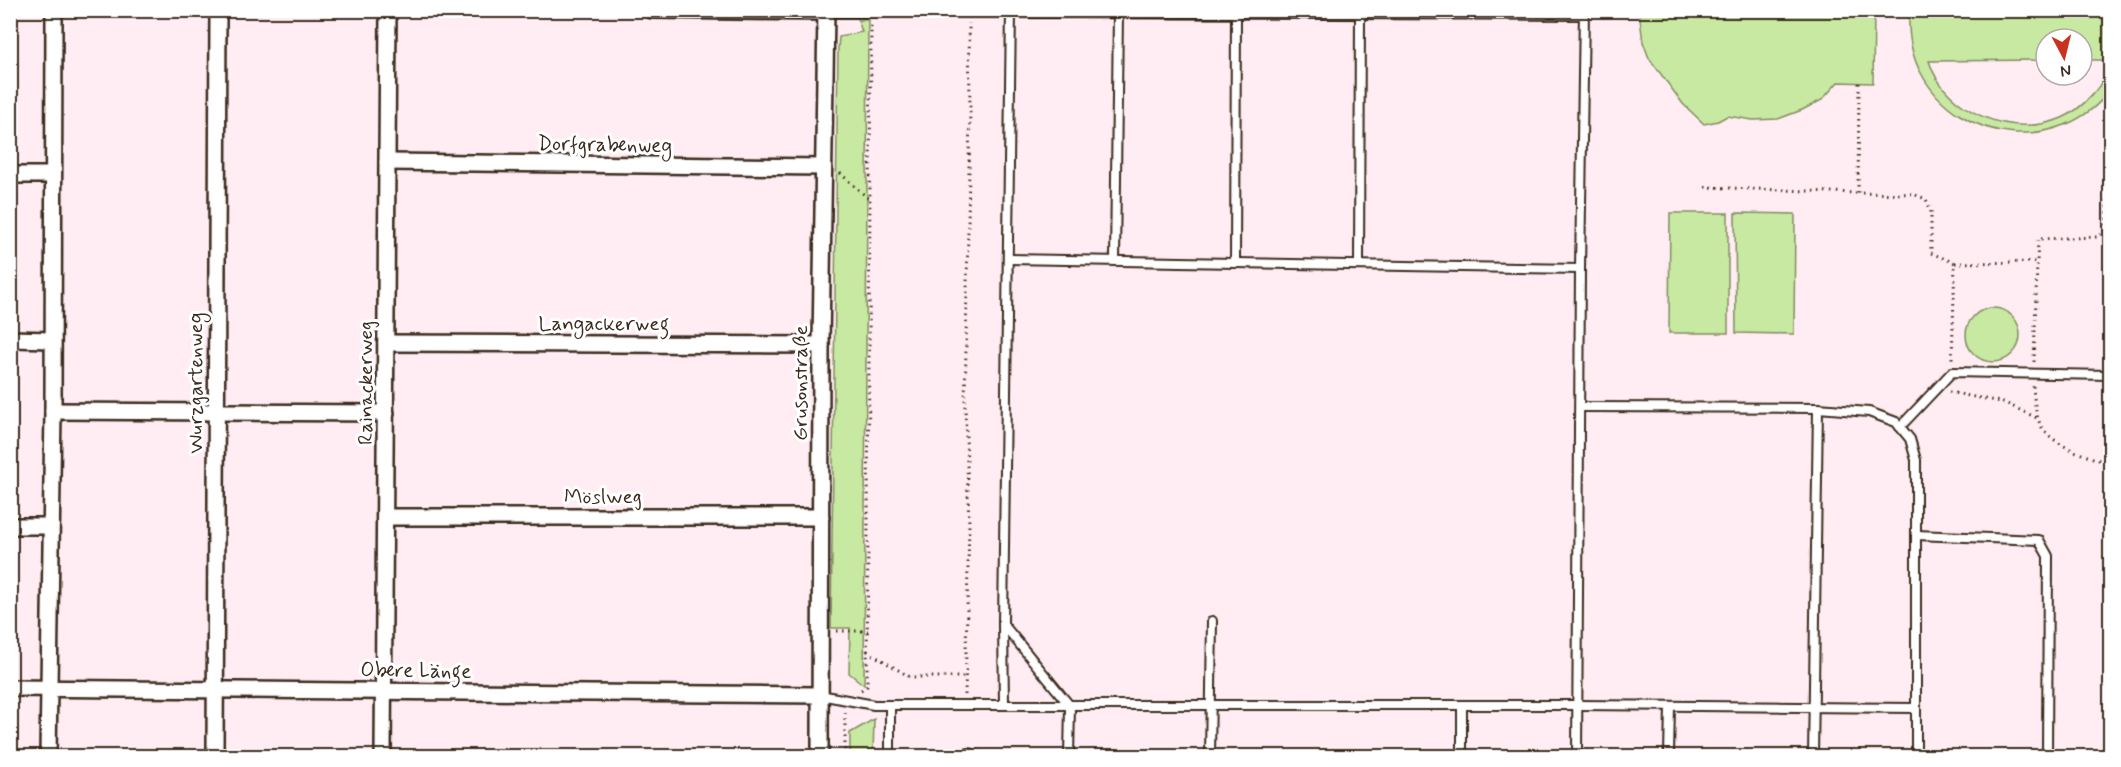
<svg xmlns="http://www.w3.org/2000/svg" width="2121" height="767" font-family="Mynerve,sans-serif">
	<style>
		.green { fill: #c8e9a2; stroke: #828a60; stroke-width: 1.5 }
		.lines { fill: none; stroke-linecap: round; stroke-linejoin: round }
		.lane-casing { stroke: #3b2a1e; stroke-width: 12 }
		.street-casing { stroke: #3b2a1e; stroke-width: 20 }
		.path { stroke: #3b2a1e; stroke-width: 3; stroke-dasharray: 1.5 4.5; stroke-linecap: butt }
		.lane { stroke: #fff; stroke-width: 8 }
		.street { stroke: #fff; stroke-width: 15 }
		.labels { text-anchor: middle; stroke-width: 6; stroke-linejoin: round; paint-order: stroke }
		.street-label { font-size: 21px; fill: #3b2a1e; stroke: #fff }
	</style>
	<rect width="100%" height="100%" fill="#ffedf3"/>
	<filter id="ink" filterUnits="userSpaceOnUse"><feTurbulence type="fractalNoise" baseFrequency=".0167" numOctaves="2"/><feDisplacementMap in="SourceGraphic" scale="12" xChannelSelector="R" yChannelSelector="G"/><feConvolveMatrix kernelMatrix="1 2 1 2 8 2 1 2 1" color-interpolation-filters="sRGB"/></filter>
	<g filter="url(#ink)">
		<g class="green">
			<polygon points="1639,11 1874,11 1873,83 1838,82 1822,100 1802,110 1778,119 1753,120 1727,116 1718,121 1704,124 1683,104 1649,58 1643,42"/>
			<path d="M1909,11H2110V60H2082V39H2046V60L1929,61C1945,113 2014,139 2062,118C2083,109 2100,87 2110,69V90C2062,155 1958,144 1921,73C1910,53 1908,33 1909,11Z"/>
			<polygon points="858,20 868,20 864,685 849,673 850,628 831,628 838,49 839,37 862,32"/>
			<polygon points="1670,213 1728,213 1728,333 1669,333"/>
			<polygon points="1735,213 1795,214 1794,334 1736,333"/>
			<circle cx="1993" cy="335" r="27"/>
			<polygon points="874,719 873,756 850,756 850,733"/>
		</g>
		<g class="lines">
			<g class="lane-casing">
				<g id="lane">
					<polyline points="825,12 1584,15"/>
					<polyline points="1009,259 1580,269"/>
					<polyline points="1115,261 1118,13"/>
					<polyline points="1235,263 1236,13"/>
					<polyline points="1359,265 1360,14"/>
					<polyline points="1580,407 1818,408 1869,412 1896,422 1910,439 1916,460 1916,756"/>
					<polyline points="1900,427 1952,372 2110,375"/>
					<polyline points="1916,535 2039,540 2048,556 2047,756"/>
					<polyline points="1003,624 1070,706 1069,756"/>
					<polyline points="820,695 874,705 1577,705 1915,708"/>
					<polyline points="890,705 890,756"/>
					<polyline points="1004,705 1003,624 1011,10"/>
					<polyline points="958,756 969,753 978,756"/>
					<polyline points="1210,756 1212,621"/>
					<polyline points="1462,756 1462,705"/>
					<polyline points="1577,756 1580,269 1584,11"/>
					<polyline points="1669,756 1670,706"/>
					<polyline points="1813,756 1818,408"/>
				</g>
			</g>
			<g class="street-casing">
				<g id="street">
					<polyline points="652,10 825,12"/>
					<polyline points="387,162 823,167"/>
					<polyline points="10,175 53,175"/>
					<polyline points="10,339 53,340"/>
					<polyline points="386,343 821,345"/>
					<polyline points="53,411 386,413"/>
					<polyline points="385,517 821,517"/>
					<polyline points="10,526 51,526"/>
					<polyline points="10,688 820,695"/>
					<polyline points="48,756 53,411 54,10"/>
					<polyline points="215,756 218,10"/>
					<polyline points="383,756 388,10"/>
					<polyline points="820,756 821,345 826,10"/>
				</g>
			</g>
			<g class="path">
				<polyline points="1859,83 1858,193 1913,194 1926,199 1931,211 1931,253 1955,263 1952,359"/>
				<polyline points="840,173 870,200"/>
				<polyline points="1705,187 1858,193"/>
				<polyline points="1955,263 2037,262 2038,239 2098,237 2105,231 2107,218 2108,111 2110,111"/>
				<polyline points="2034,362 2037,262"/>
				<path d="M2033,386C2034,399 2035,412 2040,424C2050,445 2090,458 2110,463"/>
				<polyline points="1949,392 2005,403 2039,419"/>
				<polyline points="837,631 868,631"/>
				<polyline points="867,651 910,677 965,677"/>
				<polyline points="861,690 867,686 871,24"/>
				<polyline points="965,695 969,524 965,405 970,109 969,23"/>
				<polyline points="845,756 845,712"/>
			</g>
			<use href="#lane" class="lane"/>
			<use href="#street" class="street"/>
		</g>
	</g>
	<g class="labels">
		<g class="street-label">
			<text transform="translate(605 144) rotate(1)" y="7">Dorfgrabenweg</text>
			<text x="604" y="330">Langackerweg</text>
			<text transform="translate(195 383) rotate(-90)" y="7">Wurzgartenweg</text>
			<text transform="translate(365 383) rotate(-90)" y="7">Rainackerweg</text>
			<text transform="translate(800 383) rotate(-90)" y="7">Grusonstraße</text>
			<text x="603" y="503">Möslweg</text>
			<text transform="translate(416 670) rotate(1)" y="7">Obere Länge</text>
		</g>
	</g>
	<rect width="2121" height="767" fill="none" stroke="#fff" stroke-width="36"/>
	<rect x="18" y="18" width="2085" height="731" fill="none" stroke="#3b2a1e" stroke-width="2" filter="url(#ink)"/>
	<g transform="translate(2064 57) rotate(173)"><circle r="28" fill="#ffffff" stroke="#b1aaa5" stroke-width="1.5"/>
	<path d="M0-4.5L10 22L0 15L-10 22Z" fill="#c8321e"/>
	<text y="-9" font-size="16" font-weight="bold" text-anchor="middle" fill="#3b2a1e">N</text>
	</g>
</svg>
